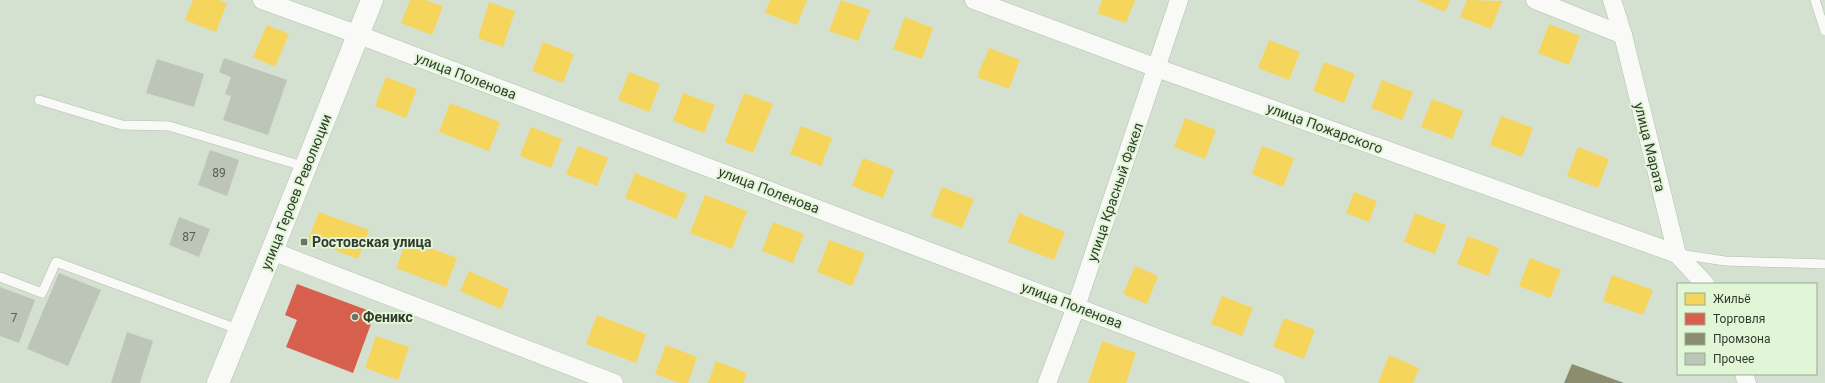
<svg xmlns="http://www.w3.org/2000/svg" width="1825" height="383" font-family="Roboto,sans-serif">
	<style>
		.homes { fill: #f6d55c }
		.shops { fill: #d6604d }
		.industry { fill: #8c8c6e }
		.building { fill: #bcc5b8 }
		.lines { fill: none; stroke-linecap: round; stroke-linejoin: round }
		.service-casing { stroke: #b4bdb0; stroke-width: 10 }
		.minor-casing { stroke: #b4bdb0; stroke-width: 19 }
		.tertiary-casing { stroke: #b4bdb0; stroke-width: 23 }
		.service { stroke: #f9faf8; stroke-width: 9 }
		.minor { stroke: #f9faf8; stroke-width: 18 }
		.tertiary { stroke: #f9faf8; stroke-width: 22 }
		.poi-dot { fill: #6b7567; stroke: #e0f6d6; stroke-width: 1.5 }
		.labels { text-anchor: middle; stroke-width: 4; stroke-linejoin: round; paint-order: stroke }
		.number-label { font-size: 12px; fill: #545e50 }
		.street-label { font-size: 14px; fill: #323b2e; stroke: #e0f6d6 }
		.poi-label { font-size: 14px; font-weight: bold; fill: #323b2e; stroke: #e0f6d6; text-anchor: start }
	</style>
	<rect width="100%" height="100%" fill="#d5e1d0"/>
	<g class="homes">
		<polygon points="193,0 219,0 227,3 216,32 185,20"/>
		<polygon points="410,0 426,0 443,6 432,35 401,23"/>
		<polygon points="770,0 807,0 797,25 765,13"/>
		<polygon points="841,0 870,10 858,41 829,31"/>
		<polygon points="1102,0 1135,0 1126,23 1097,13"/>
		<polygon points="1417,0 1450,0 1445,12"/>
		<polygon points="1467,0 1502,1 1491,29 1460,17"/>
		<polygon points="489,2 515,11 503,47 478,38"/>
		<polygon points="905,17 933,28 922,59 893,49"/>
		<polygon points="1549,24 1580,36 1569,65 1538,53"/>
		<polygon points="267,25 289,34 275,67 253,57"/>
		<polygon points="1269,40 1300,52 1289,80 1258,68"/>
		<polygon points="543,42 574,54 563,83 532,71"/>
		<polygon points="989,48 1020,60 1009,89 977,77"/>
		<polygon points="1324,62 1355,74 1344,103 1313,91"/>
		<polygon points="629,72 660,84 649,112 618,100"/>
		<polygon points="386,77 417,89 406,118 375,106"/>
		<polygon points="1382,80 1413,92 1402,120 1371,108"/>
		<polygon points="683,93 715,105 704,133 673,121"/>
		<polygon points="744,93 773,104 753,153 725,142"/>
		<polygon points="1432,99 1463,111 1452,139 1421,127"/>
		<polygon points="450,103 500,122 489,151 439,132"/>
		<polygon points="1501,116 1533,128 1522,157 1490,145"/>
		<polygon points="1185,118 1216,130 1205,159 1174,147"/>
		<polygon points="801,126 832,138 821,166 790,154"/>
		<polygon points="531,127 562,139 551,168 520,156"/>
		<polygon points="578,146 608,158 597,186 566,174"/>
		<polygon points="1262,146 1294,158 1283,187 1252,174"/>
		<polygon points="1578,147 1609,159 1598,188 1567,176"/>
		<polygon points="863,158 894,170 883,198 852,186"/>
		<polygon points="635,173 687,194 676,219 625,198"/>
		<polygon points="942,187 974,199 962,228 931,216"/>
		<polygon points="1354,192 1377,201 1369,222 1346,213"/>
		<polygon points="705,195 747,211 732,249 690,233"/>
		<polygon points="319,212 369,230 358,259 308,240"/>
		<polygon points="1019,213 1065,232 1054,260 1008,242"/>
		<polygon points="1415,213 1446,225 1435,254 1404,242"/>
		<polygon points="773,222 804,234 793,263 762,251"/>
		<polygon points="1468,236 1499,248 1488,276 1457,264"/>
		<polygon points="407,239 457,258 446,287 396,268"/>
		<polygon points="829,240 865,253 852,286 817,272"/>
		<polygon points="1530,258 1561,270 1550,298 1519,286"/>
		<polygon points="1135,266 1158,276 1147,304 1123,294"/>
		<polygon points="469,271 509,289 501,309 460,291"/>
		<polygon points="1612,275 1653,290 1643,315 1603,301"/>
		<polygon points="1222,296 1253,308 1242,336 1211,324"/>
		<polygon points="597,315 646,334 636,363 586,344"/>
		<polygon points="1284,318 1315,330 1304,359 1273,347"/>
		<polygon points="376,336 409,347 398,380 365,368"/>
		<polygon points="1102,341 1136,353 1126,383 1088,383"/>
		<polygon points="666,345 697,357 688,383 679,383 655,374"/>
		<polygon points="1389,355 1419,368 1413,383 1378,383"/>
		<polygon points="716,361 747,373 743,383 708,383"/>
	</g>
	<polygon class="shops" points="297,284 375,313 353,373 286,347 297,320 285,315"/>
	<polygon class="industry" points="1572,364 1624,383 1564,383"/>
	<g class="building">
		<polygon points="224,58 287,80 268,135 223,120 231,96 225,94 231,77 219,72"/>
		<polygon points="157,59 204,74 194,107 146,93"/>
		<polygon points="210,150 239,160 227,196 198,185"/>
		<polygon points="179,217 210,229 199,257 169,245"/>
		<polygon points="59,273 101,290 68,366 27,349"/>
		<polygon points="0,287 35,300 19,343 0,336"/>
		<polygon points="127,332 153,341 140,383 111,383"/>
	</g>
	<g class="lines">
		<g class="service-casing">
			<g id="service">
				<polyline points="1815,0 1825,31"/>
				<polyline points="39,100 122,125 169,126 306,167"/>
				<polyline points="1679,254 1725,261 1825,264"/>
				<polyline points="0,277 42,293 56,262 240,330"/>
			</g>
		</g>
		<g class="minor-casing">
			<g id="minor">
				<polyline points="262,0 359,35 1276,383"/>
				<polyline points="974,0 1157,68 1677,254"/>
				<polyline points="1535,0 1623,35"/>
				<polyline points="1612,0 1623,35 1677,254 1705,284"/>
				<polyline points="272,251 614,383"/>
				<polyline points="1744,374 1747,383"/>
				<polyline points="1047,383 1076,307 1179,0"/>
			</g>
		</g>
		<g class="tertiary-casing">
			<polyline id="tertiary" points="218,383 272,251 372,0"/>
		</g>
		<use href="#service" class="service"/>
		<use href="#minor" class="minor"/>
		<use href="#tertiary" class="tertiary"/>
	</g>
	<g class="poi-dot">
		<rect x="300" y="238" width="8" height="8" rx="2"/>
		<circle cx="355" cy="317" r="4"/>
	</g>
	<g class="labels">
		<g class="number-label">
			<text x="219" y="177">89</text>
			<text x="189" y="241">87</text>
			<text x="14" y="322">7</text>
		</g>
		<g class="street-label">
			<text transform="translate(466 76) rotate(21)" y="5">улица Поленова</text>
			<text transform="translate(1325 128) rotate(20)" y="5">улица Пожарского</text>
			<text transform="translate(1650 147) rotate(76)" y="5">улица Марата</text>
			<text transform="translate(769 190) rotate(21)" y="5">улица Поленова</text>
			<text transform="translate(296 192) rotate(-68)" y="5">улица Героев Революции</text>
			<text transform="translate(1115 192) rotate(-71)" y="5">улица Красный Факел</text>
			<text transform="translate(1072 305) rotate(21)" y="5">улица Поленова</text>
		</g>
		<g class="poi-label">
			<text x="312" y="247">Ростовская улица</text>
			<text x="363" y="322">Феникс</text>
		</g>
	</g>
	<rect x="1677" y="283" width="140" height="92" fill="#e0f6d6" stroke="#9aab93"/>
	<rect x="1685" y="293" width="20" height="12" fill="#f6d55c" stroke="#9aab93"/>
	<text x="1713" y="303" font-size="12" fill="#323b2e">Жильё</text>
	<rect x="1685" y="313" width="20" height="12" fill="#d6604d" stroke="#9aab93"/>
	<text x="1713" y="323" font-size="12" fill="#323b2e">Торговля</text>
	<rect x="1685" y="333" width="20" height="12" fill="#8c8c6e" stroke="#9aab93"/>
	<text x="1713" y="343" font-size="12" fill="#323b2e">Промзона</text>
	<rect x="1685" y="353" width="20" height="12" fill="#bcc5b8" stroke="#9aab93"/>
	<text x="1713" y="363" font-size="12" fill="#323b2e">Прочее</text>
</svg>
